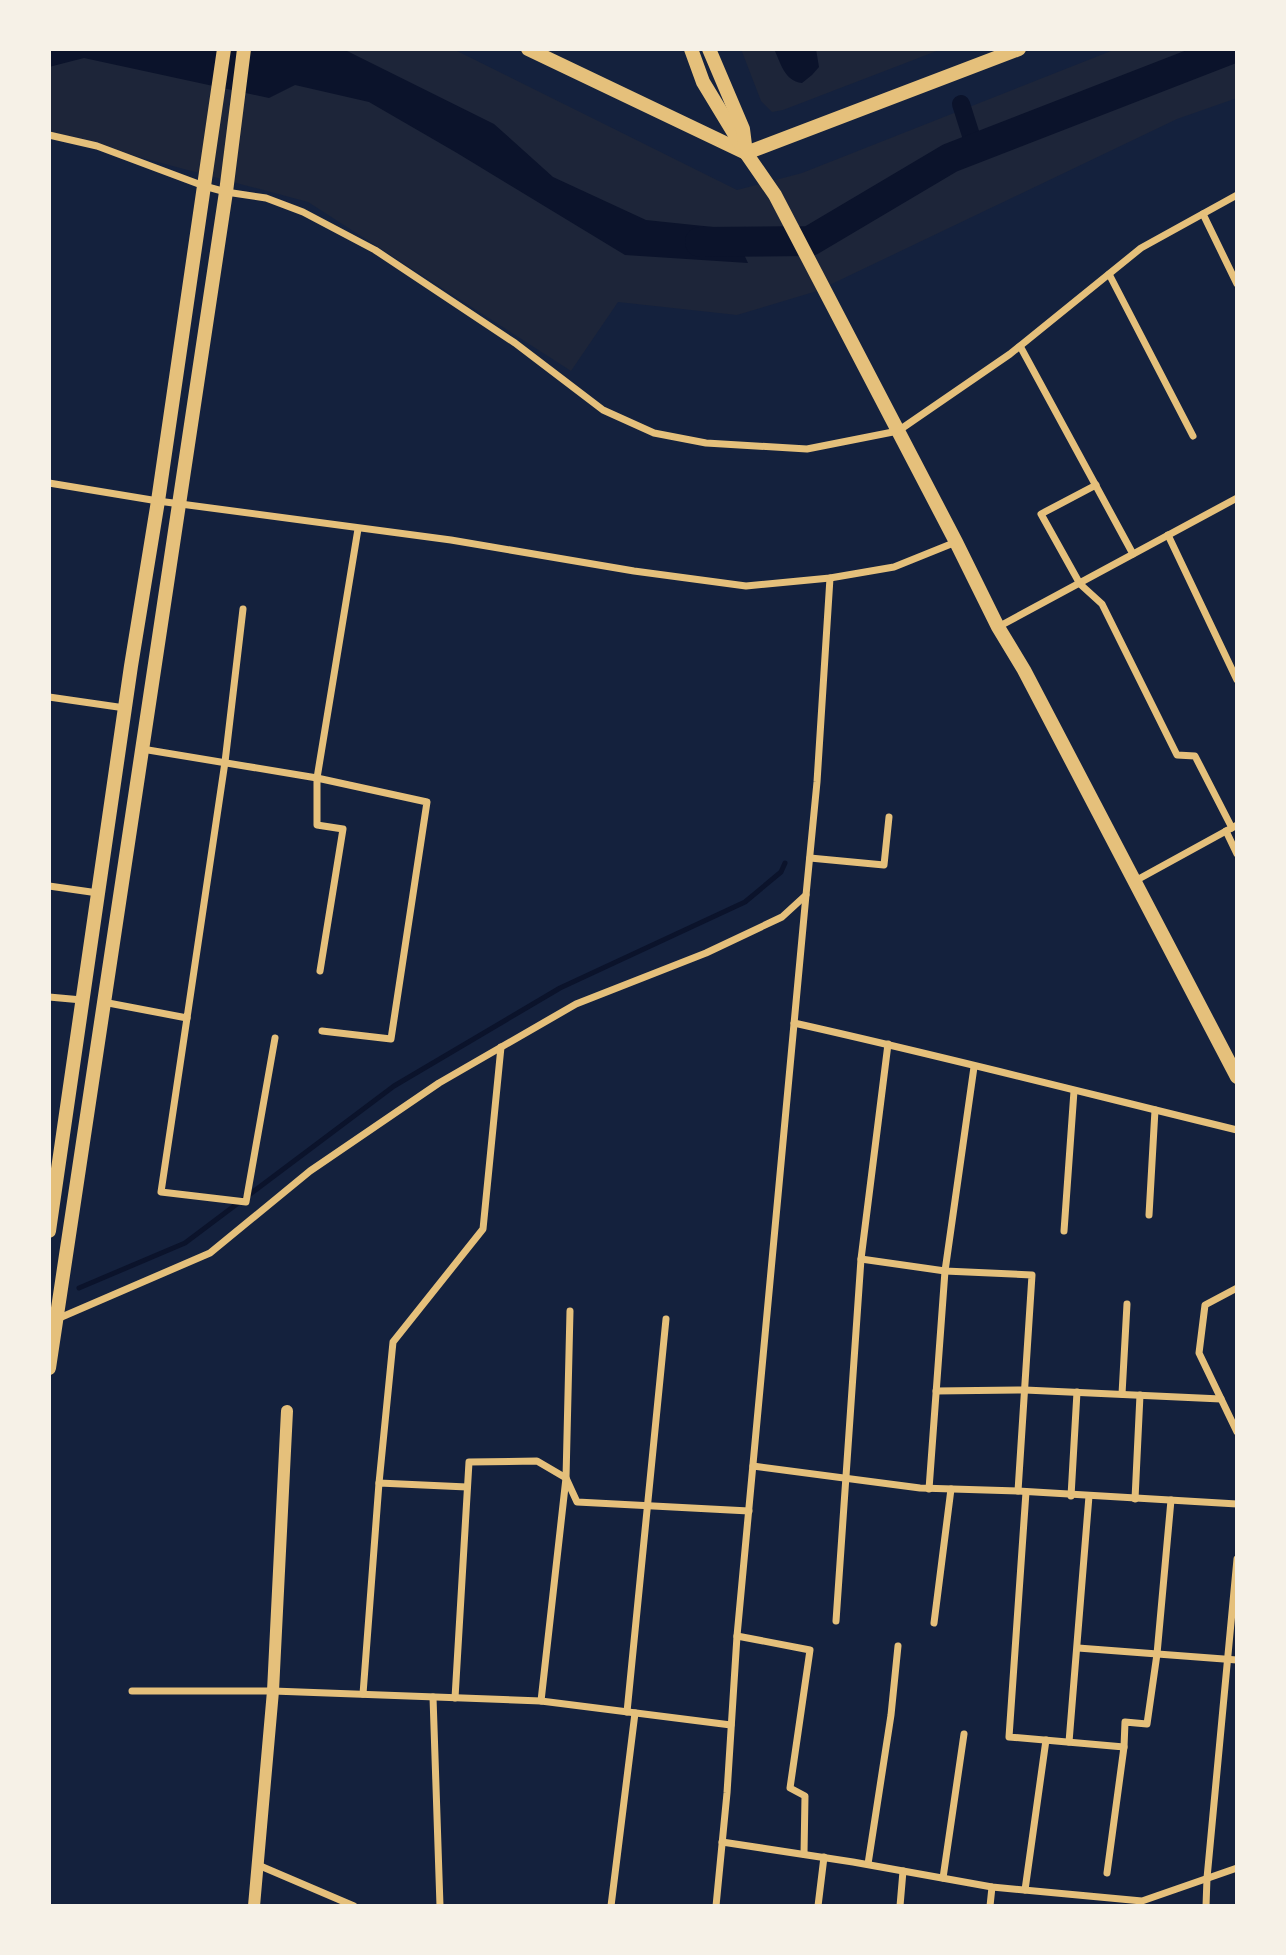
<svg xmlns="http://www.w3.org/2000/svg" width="1286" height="1955" font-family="Inter,sans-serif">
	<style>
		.green { fill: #1d2539 }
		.water { fill: #0b132b }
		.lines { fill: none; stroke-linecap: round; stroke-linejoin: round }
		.stream { stroke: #0b132b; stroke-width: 5 }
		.canal { stroke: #0b132b; stroke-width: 18 }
		.river { stroke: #0b132b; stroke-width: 30 }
		.minor { stroke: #e5c07b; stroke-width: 7 }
		.tertiary { stroke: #e5c07b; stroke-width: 12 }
		.secondary { stroke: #e5c07b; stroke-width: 14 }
	</style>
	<rect width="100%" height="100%" fill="#14213d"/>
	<g class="green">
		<polygon points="49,49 453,49 737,190 802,173 1116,49 1237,49 1237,98 1177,119 817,291 737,315 618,302 571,371 308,202 49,133"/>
		<polygon points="741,49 942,49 783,110 772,112 761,101"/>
	</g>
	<g class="water">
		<polygon points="49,49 337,49 347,51 494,124 553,177 646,220 732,229 748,263 625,255 457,153 369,102 295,85 269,98 84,58 49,67"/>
		<path d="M774,49H816L819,67L812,75L802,83C784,81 781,63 774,49Z"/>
	</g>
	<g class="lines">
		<polyline class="stream" points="79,1288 185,1243 394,1086 560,988 745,902 781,872 785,863"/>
		<polyline class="canal" points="961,104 975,148"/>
		<polyline class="river" points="700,242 810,241 950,158 1231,49"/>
		<g class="minor">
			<polyline points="49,135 97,146 204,186 226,192 266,198 303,212 375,250 515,343 603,410 654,433 706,443 807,449 898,431 1010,354 1141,248 1237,195"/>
			<polyline points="1203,214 1237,284"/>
			<polyline points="1109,274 1193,436"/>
			<polyline points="1020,346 1133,554"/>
			<polyline points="49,483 158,501 451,540 634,571 746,586 830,578 894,567 956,542"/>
			<polyline points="1096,485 1041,514 1080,584 1102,604 1177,755 1195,756 1232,828"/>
			<polyline points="1168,535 1237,680"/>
			<polyline points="998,627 1237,498"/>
			<polyline points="49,697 125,708"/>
			<polyline points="142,749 317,778 358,529"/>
			<polyline points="1226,831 1237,854"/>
			<polyline points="810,858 884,865 889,817"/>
			<polyline points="1135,881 1237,825"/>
			<polyline points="49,886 98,893"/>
			<polyline points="320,971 343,829 317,825 317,778 427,802 391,1039 322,1031"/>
			<polyline points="49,997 82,1000"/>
			<polyline points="103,1002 187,1018 225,762 243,609"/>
			<polyline points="187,1018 161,1192 246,1202 275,1038"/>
			<path d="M794,1023C942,1056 1089,1094 1237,1130"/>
			<polyline points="1149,1215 1155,1110"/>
			<polyline points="1064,1231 1074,1091"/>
			<polyline points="861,1259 945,1271 1032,1275 1018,1491"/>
			<polyline points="1237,1288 1205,1305 1199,1353 1237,1432"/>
			<polyline points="57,1319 210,1253 310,1171 439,1083 576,1004 706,953 782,917 806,895 817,782 830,578"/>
			<polyline points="936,1391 1025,1390 1221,1399"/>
			<polyline points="1122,1394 1127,1304"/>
			<polyline points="753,1466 920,1488 1018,1491 1237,1504"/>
			<polyline points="379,1483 393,1342 483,1229 501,1047"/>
			<polyline points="929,1489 945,1271 974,1067"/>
			<polyline points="1026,1492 1009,1737 1124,1747 1107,1873"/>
			<polyline points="1071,1496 1077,1392"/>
			<polyline points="1135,1499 1140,1395"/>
			<polyline points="836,1621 861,1259 888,1044"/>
			<polyline points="934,1623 951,1489"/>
			<polyline points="737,1636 810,1650 790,1788 805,1796 804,1854"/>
			<polyline points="1078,1648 1237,1660"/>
			<polyline points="132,1691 273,1691 541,1701 731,1725"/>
			<polyline points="363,1694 379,1483 467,1487"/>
			<polyline points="433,1697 440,1906"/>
			<polyline points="455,1698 469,1462 537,1461 566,1478 577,1502 749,1511"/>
			<polyline points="541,1701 566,1478 570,1311"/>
			<polyline points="627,1712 666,1319"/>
			<polyline points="1069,1742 1089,1496"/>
			<polyline points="1124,1747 1125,1722 1147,1724 1157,1654 1171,1500"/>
			<polyline points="722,1842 853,1862 992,1887 1142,1901 1237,1868"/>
			<polyline points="868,1864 891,1715 898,1646"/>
			<polyline points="258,1865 354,1906"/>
			<polyline points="943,1878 964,1734"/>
			<polyline points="1025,1890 1046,1740"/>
			<polyline points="611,1906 635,1713"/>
			<polyline points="716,1906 727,1793 737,1636 806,895"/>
			<polyline points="818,1906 824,1857"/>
			<polyline points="900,1906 903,1871"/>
			<polyline points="990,1906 992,1887"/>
			<polyline points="1206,1906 1207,1878 1237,1559"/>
		</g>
		<polyline class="tertiary" points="254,1906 273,1691 287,1411"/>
		<g class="secondary">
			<polyline points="528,49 746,153 1019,49"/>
			<polyline points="691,49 703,82 746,153 775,195 956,542 998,627 1024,670 1237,1077"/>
			<polyline points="709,49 743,129 745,145"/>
			<polyline points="49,1231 131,666 158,501 224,49"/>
			<polyline points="49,1368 226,192 244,49"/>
		</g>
	</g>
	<rect width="1286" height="1955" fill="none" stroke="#f6f1e7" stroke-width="102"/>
</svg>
